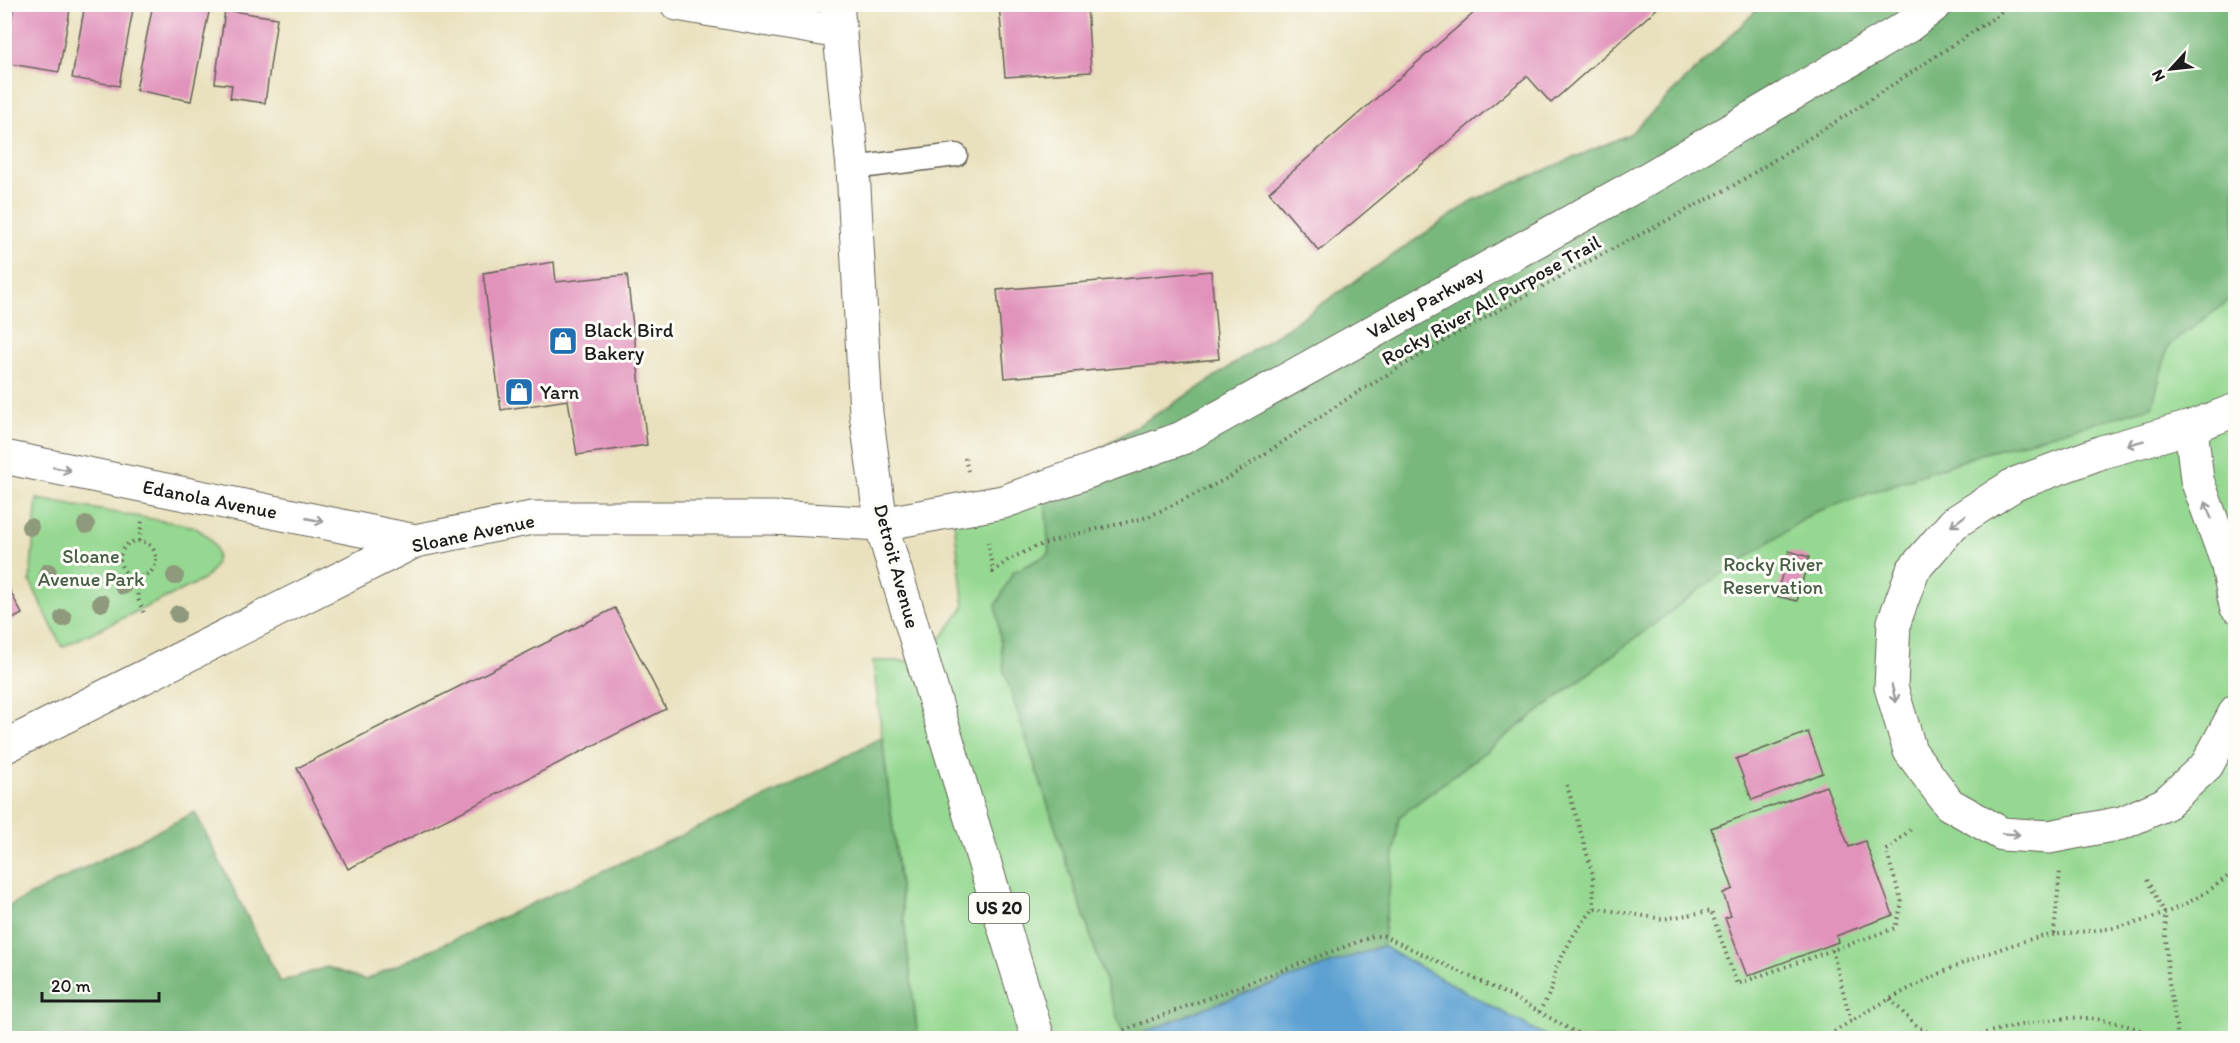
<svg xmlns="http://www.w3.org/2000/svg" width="2240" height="1043" font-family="Itim,sans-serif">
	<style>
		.green { fill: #95d891; stroke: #587a56; stroke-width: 1.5 }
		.forest { fill: #78b87b; stroke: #4a6a4c; stroke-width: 1.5 }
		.water { fill: #5da1d2; stroke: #3c5e77; stroke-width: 1.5 }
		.building { fill: #e193bb }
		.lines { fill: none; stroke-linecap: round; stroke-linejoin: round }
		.lane-casing { stroke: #646155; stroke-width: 25 }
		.street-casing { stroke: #646155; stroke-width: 35 }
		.secondary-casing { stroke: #646155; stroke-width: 35 }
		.primary-casing { stroke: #646155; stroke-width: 35 }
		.path { stroke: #646155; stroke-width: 4; stroke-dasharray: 1.5 4.5; stroke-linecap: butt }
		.lane { stroke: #fff; stroke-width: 22 }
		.street { stroke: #fff; stroke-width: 33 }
		.secondary { stroke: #fff; stroke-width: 33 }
		.primary { stroke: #fff; stroke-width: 33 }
		.tree { fill: #8f997b }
		.oneway { stroke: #999 }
		.labels { text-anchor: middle; stroke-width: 6; stroke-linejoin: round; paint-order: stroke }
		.shield { fill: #fdfcf7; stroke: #605f5e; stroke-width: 1.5 }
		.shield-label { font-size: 18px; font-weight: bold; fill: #1c1c1c }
		.street-label { font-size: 20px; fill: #1c1c1c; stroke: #fdfcf7 }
		.poi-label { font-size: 20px; fill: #1c1c1c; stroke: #fdfcf7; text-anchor: start }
		.park-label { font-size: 20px; fill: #465e45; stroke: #fdfcf7 }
	</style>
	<rect width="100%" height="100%" fill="#fdfcf7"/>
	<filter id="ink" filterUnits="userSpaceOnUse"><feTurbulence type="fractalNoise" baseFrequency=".0167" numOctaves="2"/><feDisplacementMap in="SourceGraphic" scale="12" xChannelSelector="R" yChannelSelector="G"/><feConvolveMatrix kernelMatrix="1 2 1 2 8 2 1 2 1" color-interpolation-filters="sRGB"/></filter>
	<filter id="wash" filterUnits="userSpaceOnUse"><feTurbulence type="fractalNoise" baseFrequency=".008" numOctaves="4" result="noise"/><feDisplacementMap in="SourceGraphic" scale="24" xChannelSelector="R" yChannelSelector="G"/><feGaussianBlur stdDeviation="1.35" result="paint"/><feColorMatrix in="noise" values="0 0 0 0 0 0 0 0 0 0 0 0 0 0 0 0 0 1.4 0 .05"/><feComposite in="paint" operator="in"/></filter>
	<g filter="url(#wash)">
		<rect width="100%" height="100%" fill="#e9e1be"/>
		<g class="green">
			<polygon points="1762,5 2235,5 2235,1038 918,1038 873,661 924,661 964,607 951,495 1044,484 1197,389 1474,200 1630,134"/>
			<path d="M37,499L192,526C217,539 227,559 203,580L62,647L30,581Z"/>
		</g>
		<g class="forest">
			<polygon points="1762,5 2235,5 2235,296 2168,346 2152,407 1981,454 1813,513 1707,584 1399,817 1382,946 1207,1007 1131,1038 1124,1038 1004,671 996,605 1013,572 1049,554 1044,484 1197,389 1474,200 1630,134"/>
			<polygon points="882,737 918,1038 5,1038 5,908 195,812 280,982 327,967 365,980 787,787"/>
		</g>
		<polygon class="water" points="1382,946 1550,1038 1131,1038 1207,1007"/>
		<g id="blocks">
			<g class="building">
				<polygon points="14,4 71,4 59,72 4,63"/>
				<polygon points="85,4 134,4 119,86 72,78"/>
				<polygon points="153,4 195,4 210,7 191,101 136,90"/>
				<polygon points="999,4 1087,4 1091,72 1005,77"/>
				<polygon points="1484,4 1662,4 1551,103 1527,76 1319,251 1269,192"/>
				<polygon points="225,10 277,18 265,103 230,98 232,85 215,83"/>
				<polygon points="554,262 556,282 627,275 647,445 577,455 568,400 501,410 483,273"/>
				<polygon points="1211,271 1219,359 1005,378 997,290"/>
				<polygon points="1789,551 1809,557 1797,601 1776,596"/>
				<polygon points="4,579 22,614 4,624"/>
				<polygon points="615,608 666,709 348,869 297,768"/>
				<polygon points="1808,732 1823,773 1752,800 1736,759"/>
				<polygon points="1826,786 1849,847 1865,841 1893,915 1836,936 1838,942 1747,976 1725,918 1731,916 1723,893 1733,889 1711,828"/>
			</g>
		</g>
	</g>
	<g filter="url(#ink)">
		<use href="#blocks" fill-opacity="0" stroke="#646155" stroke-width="1.5"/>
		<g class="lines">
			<g class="lane-casing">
				<polyline id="lane" points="853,168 956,155"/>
			</g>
			<g class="street-casing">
				<g id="street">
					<polyline points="677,4 840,32"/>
					<polyline points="2236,410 2191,427 2102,452 2015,484 1954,523 1913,570 1894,622 1891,687 1910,751 1949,804 2002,834 2049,837 2122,823 2165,804 2207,765 2236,711"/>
					<polyline points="2191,427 2197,480 2227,562 2236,606"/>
					<polyline points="4,457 415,541"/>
				</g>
			</g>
			<g class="secondary-casing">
				<polyline id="secondary" points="4,747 415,541 532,518 772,518 881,524 1003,502 1182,438 1644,181 1908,26 1936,4"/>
			</g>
			<g class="primary-casing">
				<polyline id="primary" points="837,4 853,168 866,413 881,524 1038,1038"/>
			</g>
			<g class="path">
				<path d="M2236,300C2227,321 2228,341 2236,361"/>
				<polyline points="965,458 968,471"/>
				<polyline points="139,541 142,521"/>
				<circle cx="138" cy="559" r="18"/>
				<polyline points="988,542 993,572 1008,560 1037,546 1068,536 1148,517 1230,477 1350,397 1454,335 1576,268 1731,187 1856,109 1995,17 2010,4"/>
				<polyline points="136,576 138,599 145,616"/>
				<polyline points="1567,785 1593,875 1594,908"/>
				<polyline points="2147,880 2165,914 2168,976 2178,1038"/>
				<polyline points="2054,934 2060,871"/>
				<polyline points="1832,950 1851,1021"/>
				<path d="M1890,999C1916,1026 1922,1037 1962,1038"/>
				<polyline points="1539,1012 1551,991 1556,968 1574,934 1594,908 1663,919 1711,911 1737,984 1895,928 1902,903 1886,851 1912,828"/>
				<polyline points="1124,1030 1373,936 1384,936 1509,995 1586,1038"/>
				<path d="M1824,1038C1887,998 1956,961 2028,940C2060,931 2092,933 2123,926C2163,917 2205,898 2236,869"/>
				<path d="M1962,1038C2002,1030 2046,1016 2087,1018C2113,1020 2139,1029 2163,1038"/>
			</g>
			<use href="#lane" class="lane"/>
			<use href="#street" class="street"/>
			<use href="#secondary" class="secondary"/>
			<use href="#primary" class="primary"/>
		</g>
		<g class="tree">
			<circle cx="86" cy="525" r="9"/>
			<circle cx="30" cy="527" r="9"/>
			<circle cx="48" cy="572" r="9"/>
			<circle cx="175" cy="576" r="9"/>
			<circle cx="123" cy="586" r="9"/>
			<circle cx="101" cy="603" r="9"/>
			<circle cx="178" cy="614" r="9"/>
			<circle cx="63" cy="618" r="9"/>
		</g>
		<defs><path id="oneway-shaft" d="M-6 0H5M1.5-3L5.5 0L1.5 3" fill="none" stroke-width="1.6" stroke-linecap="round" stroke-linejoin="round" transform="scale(1.5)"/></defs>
		<g class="oneway">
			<use href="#oneway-shaft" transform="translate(2135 443) rotate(165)"/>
			<use href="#oneway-shaft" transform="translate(62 469) rotate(11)"/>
			<use href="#oneway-shaft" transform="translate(2208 510) rotate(-111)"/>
			<use href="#oneway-shaft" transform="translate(315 520) rotate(11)"/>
			<use href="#oneway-shaft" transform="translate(1958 521) rotate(143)"/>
			<use href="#oneway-shaft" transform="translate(1894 694) rotate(76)"/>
			<use href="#oneway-shaft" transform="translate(2011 834) rotate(4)"/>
		</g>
	</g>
	<defs>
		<g id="shop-square" transform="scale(1.5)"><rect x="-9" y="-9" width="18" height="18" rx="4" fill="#1f6fb2" stroke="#fdfcf7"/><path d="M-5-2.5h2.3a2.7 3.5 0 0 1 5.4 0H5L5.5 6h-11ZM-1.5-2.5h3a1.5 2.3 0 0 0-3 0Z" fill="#fff"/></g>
	</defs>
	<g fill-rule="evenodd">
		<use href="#shop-square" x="563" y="341"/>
		<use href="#shop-square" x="519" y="392"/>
	</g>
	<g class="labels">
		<rect class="shield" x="969" y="893" width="60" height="30" rx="4.5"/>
		<g class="shield-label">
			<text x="999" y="914">US 20</text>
		</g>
		<g class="street-label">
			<text transform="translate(1491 300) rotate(-29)" y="7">Rocky River All Purpose Trail</text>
			<text transform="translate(1425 302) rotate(-29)" y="7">Valley Parkway</text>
			<text transform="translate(210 499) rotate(11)" y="7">Edanola Avenue</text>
			<text transform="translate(473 533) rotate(-12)" y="7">Sloane Avenue</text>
			<text transform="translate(897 566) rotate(75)" y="7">Detroit Avenue</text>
		</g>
		<g class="poi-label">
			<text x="584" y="337">Black Bird<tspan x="584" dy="23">Bakery</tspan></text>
			<text x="540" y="399">Yarn</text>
		</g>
		<g class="park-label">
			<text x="91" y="563">Sloane<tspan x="91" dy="23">Avenue Park</tspan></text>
			<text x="1773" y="571">Rocky River<tspan x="1773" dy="23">Reservation</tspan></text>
		</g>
	</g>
	<rect width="2240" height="1043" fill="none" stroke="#fdfcf7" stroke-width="24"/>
	<g transform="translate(2171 69) rotate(243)" stroke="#fdfcf7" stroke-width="4.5" paint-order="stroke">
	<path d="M0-4.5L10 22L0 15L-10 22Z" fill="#1c1c1c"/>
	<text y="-9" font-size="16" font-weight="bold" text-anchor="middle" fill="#1c1c1c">N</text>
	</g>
	<path d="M42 992v9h117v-9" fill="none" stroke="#1c1c1c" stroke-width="3"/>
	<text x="51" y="992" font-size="18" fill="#1c1c1c" stroke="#fdfcf7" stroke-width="4.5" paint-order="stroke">20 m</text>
</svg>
